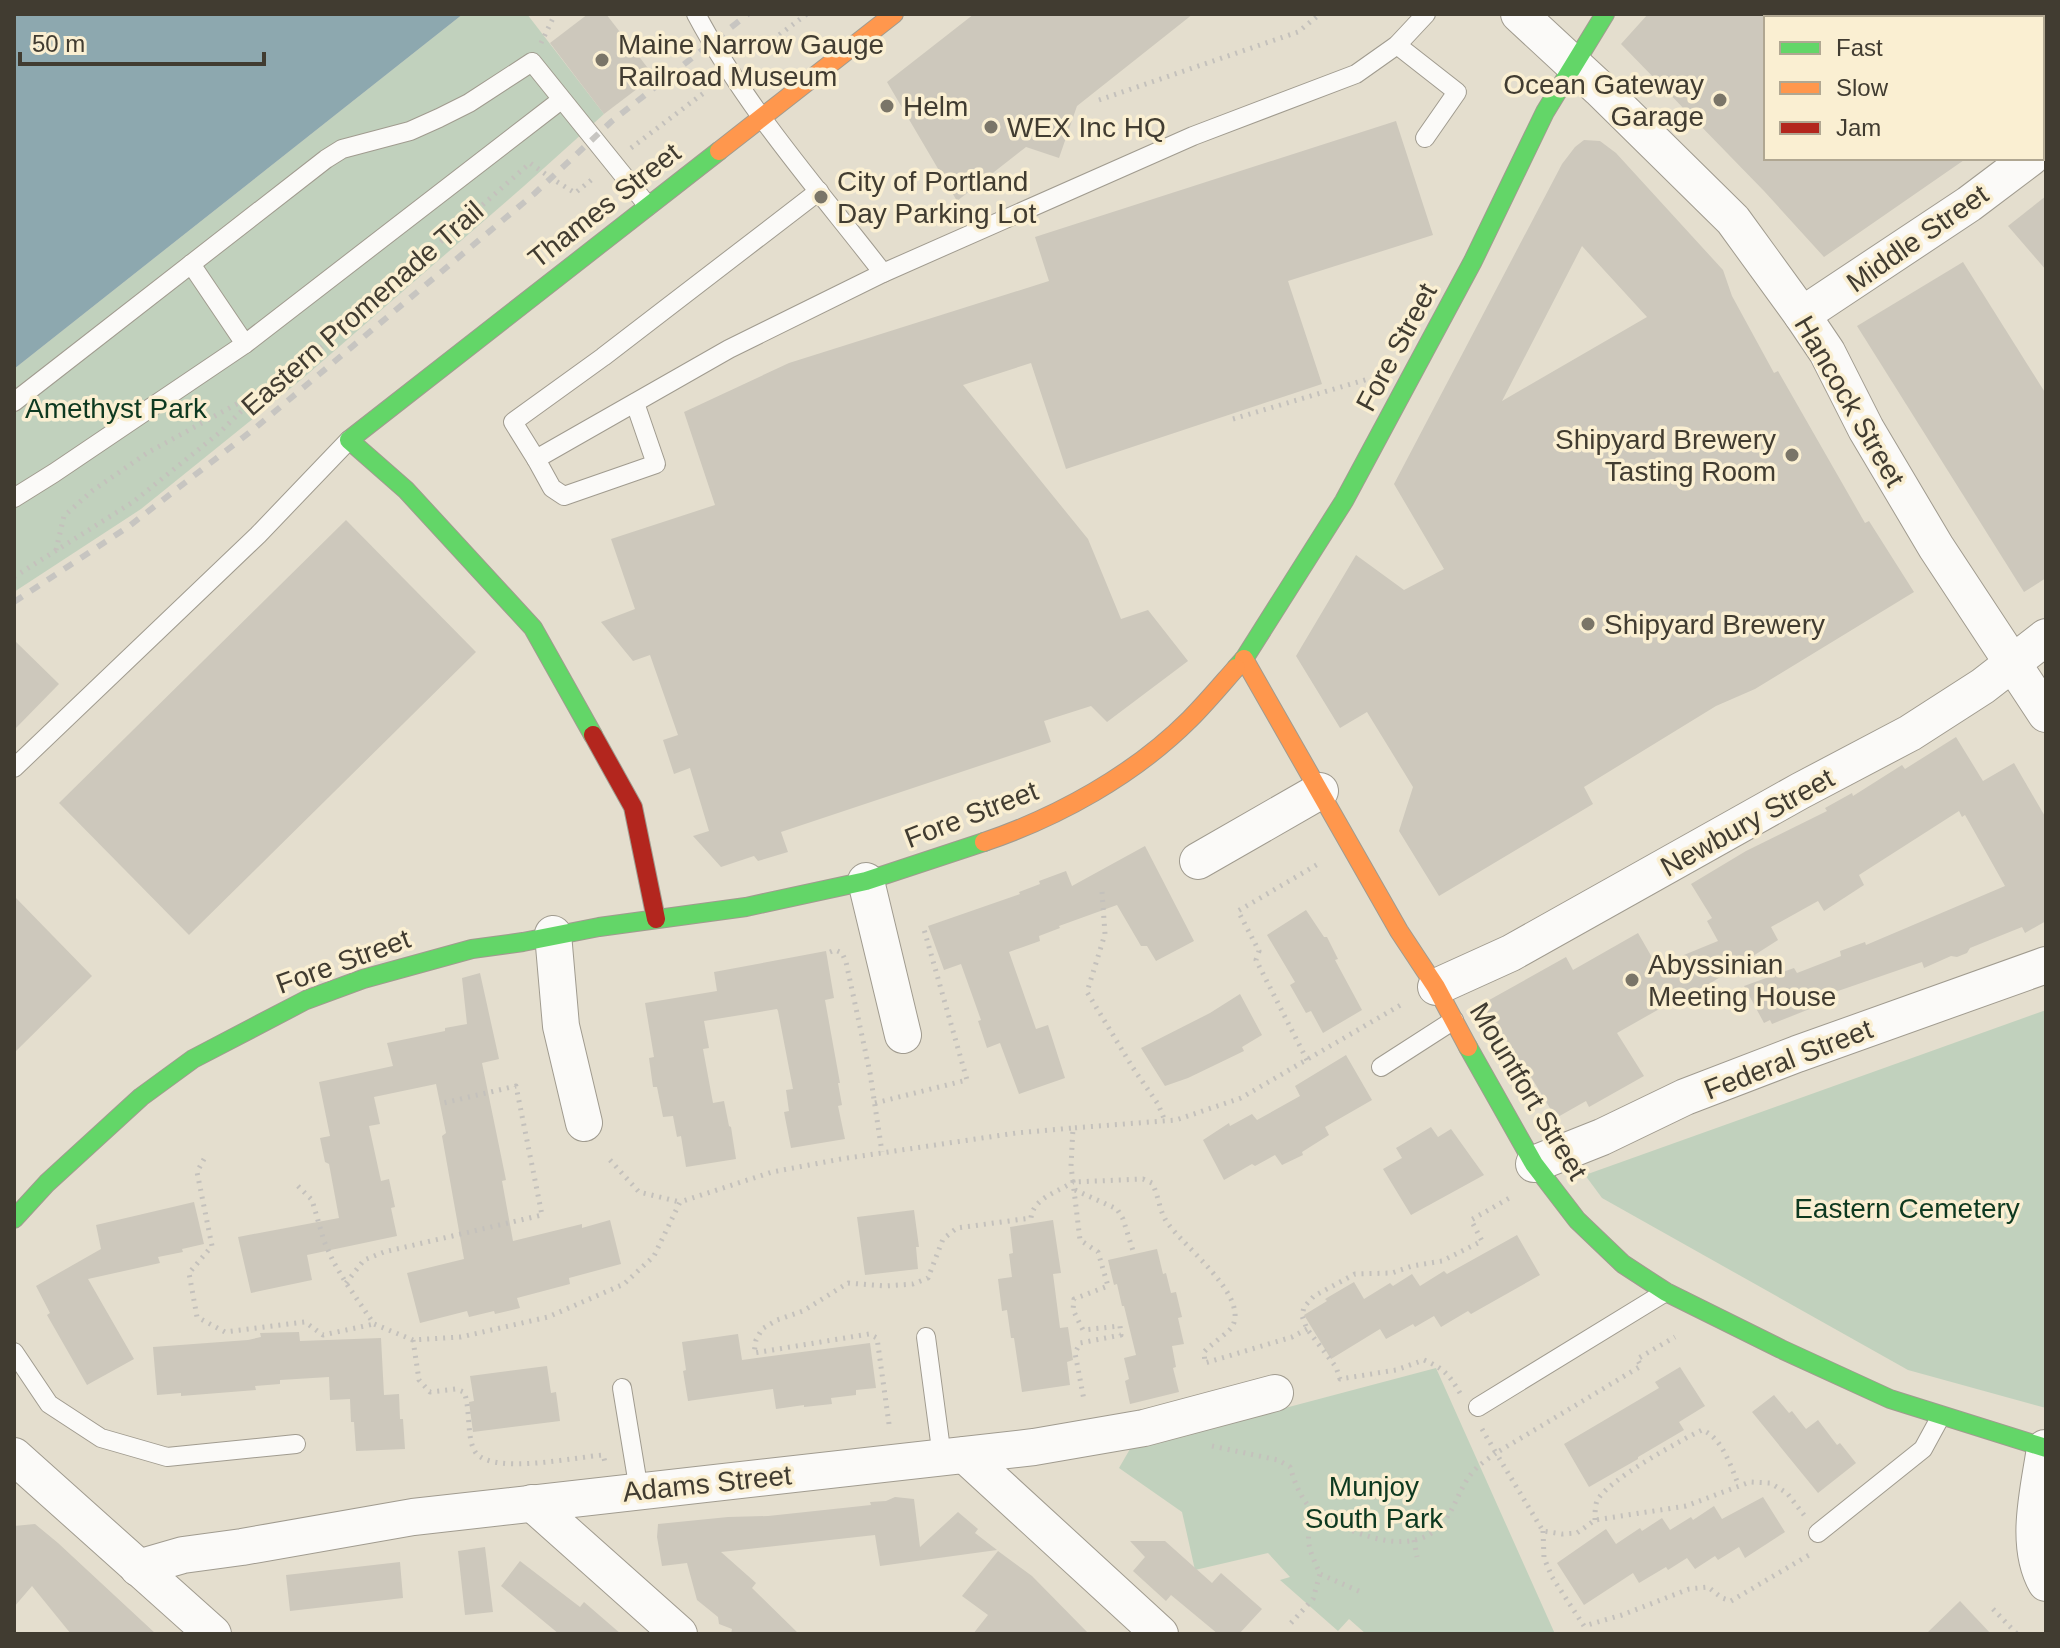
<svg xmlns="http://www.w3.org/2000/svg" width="2060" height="1648" font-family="Helvetica,sans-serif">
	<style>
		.green { fill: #c1d1bd }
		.water { fill: #8da8af }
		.building { fill: #cdc8bc; fill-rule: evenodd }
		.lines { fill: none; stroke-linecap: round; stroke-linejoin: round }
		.lane-casing { stroke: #a09b8f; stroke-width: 20 }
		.street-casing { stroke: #a09b8f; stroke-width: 38 }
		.fast-casing { stroke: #a09b8f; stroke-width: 20 }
		.slow-casing { stroke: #a09b8f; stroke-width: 20 }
		.jam-casing { stroke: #a09b8f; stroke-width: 20 }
		.path { stroke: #c4c1bc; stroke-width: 5; stroke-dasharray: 2 6; stroke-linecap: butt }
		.lane { stroke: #fbfaf8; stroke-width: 18 }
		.street { stroke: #fbfaf8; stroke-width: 36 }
		.fast { stroke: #63d668; stroke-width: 18 }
		.slow { stroke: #ff974d; stroke-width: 18 }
		.jam { stroke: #b3261e; stroke-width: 18 }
		.rail { stroke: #c7c5c1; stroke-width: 6; stroke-dasharray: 10 10; stroke-linecap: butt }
		.poi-dot { fill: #7a7568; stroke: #faefd2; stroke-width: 3 }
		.labels { text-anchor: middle; stroke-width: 7; stroke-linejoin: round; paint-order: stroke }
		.poi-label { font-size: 28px; fill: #413c31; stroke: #faefd2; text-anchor: start }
		.street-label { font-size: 28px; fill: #413c31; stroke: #faefd2 }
		.park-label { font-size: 28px; fill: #0d3920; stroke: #faefd2 }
	</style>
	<rect width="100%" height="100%" fill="#e4dece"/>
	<g class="green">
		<polygon points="463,14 527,14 604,114 524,186 302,379 141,509 14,592 14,369"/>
		<polygon points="2046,1010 2046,1408 1908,1370 1602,1198 1585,1175"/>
		<polygon points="1436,1368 1555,1634 1366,1634 1349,1619 1338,1631 1280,1580 1290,1577 1268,1553 1195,1570 1182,1512 1119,1468 1130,1449"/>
	</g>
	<polygon class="water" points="14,14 463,14 14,369"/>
	<g class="building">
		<polygon points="588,14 606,14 654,76 604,114 550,43"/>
		<polygon points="974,14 1193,14 1077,106 1059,158 1026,147 957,201 887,82"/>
		<polygon points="1648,14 1766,14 1766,158 1967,158 1824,257 1764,191 1621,44"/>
		<polygon points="1396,121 1433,235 1288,281 1322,384 1066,469 1031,363 963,385 1088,539 1121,619 1148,610 1188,661 1107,722 1091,706 1044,721 1051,742 781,832 788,852 758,861 754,856 721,867 693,836 709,831 690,768 674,774 663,740 678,735 650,655 633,661 601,622 635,609 611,539 715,505 684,412 789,363 1049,281 1035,237"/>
		<path d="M1584,140L1600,141L1616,153L1723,270L1732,296L1774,373L1778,371L1865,523L1869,521L1914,592L1755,689L1716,706L1584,787L1593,804L1439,896L1399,831L1413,787L1367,712L1340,728L1296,656L1356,555L1404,590L1444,569L1394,484L1562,164L1575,147ZM1582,246L1647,317L1502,401Z"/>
		<polygon points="2046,196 2046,270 2008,226"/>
		<polygon points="1963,262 2046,394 2046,578 2024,592 1857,326"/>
		<polygon points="346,520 476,652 189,935 59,803"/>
		<polygon points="14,640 59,684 14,730"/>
		<polygon points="1956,737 1983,781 2014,763 2046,818 2046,921 2025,933 2022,927 1970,948 1967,953 1957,957 1951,956 1924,968 1922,962 1809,1001 1812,1008 1772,1024 1770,1020 1764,1023 1744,986 1794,968 1797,973 1841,956 1840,951 1865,942 1866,945 2005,886 1965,815 1962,817 1959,811 1859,875 1864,885 1824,911 1818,901 1771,927 1778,940 1692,995 1691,991 1617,1033 1644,1076 1589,1107 1586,1101 1556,1118 1528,1072 1523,1075 1482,1004 1566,957 1573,970 1638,933 1657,966 1718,941 1707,921 1712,918 1691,884 1746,851 1827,811 1825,808 1852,793 1853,796 1902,765 1905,769"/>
		<polygon points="1145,846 1194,941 1156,961 1147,946 1141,946 1117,905 1059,926 1060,928 1039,936 1040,941 1009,952 1036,1029 1048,1025 1065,1078 1019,1094 1000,1043 987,1048 978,1021 981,1020 961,964 944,970 928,926 1020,894 1019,892 1040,884 1039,881 1066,871 1072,886"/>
		<polygon points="14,896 92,976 14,1053"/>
		<polygon points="1306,910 1324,937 1327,937 1338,959 1335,960 1362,1010 1323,1033 1311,1011 1306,1013 1290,985 1295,982 1267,935"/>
		<polygon points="826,951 834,998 825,1000 840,1083 838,1083 842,1105 838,1106 845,1139 791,1148 784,1112 789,1111 786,1090 793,1089 778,1011 777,1009 704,1021 709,1048 703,1049 713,1103 724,1101 729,1126 731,1127 736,1159 686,1167 681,1136 677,1137 673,1116 663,1117 657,1087 653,1087 649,1058 654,1057 645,1003 717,991 714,972"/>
		<polygon points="480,973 499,1059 482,1063 506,1180 502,1181 513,1241 582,1224 582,1228 610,1220 621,1264 569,1278 570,1284 517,1298 520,1308 495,1314 494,1311 469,1317 467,1311 420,1323 407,1273 464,1259 442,1136 446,1133 436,1084 374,1097 380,1124 369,1126 381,1181 389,1179 395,1207 391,1208 397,1236 307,1255 312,1280 251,1293 238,1237 339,1218 329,1164 325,1162 320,1138 330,1136 319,1082 393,1066 387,1043 445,1031 445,1028 467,1024 462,978"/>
		<polygon points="1240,994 1262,1035 1242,1047 1244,1051 1188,1078 1165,1086 1141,1048 1210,1013"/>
		<polygon points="1346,1055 1372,1100 1325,1127 1329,1135 1302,1152 1303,1155 1282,1165 1275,1155 1255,1166 1252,1164 1224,1180 1203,1140 1229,1123 1230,1126 1252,1114 1257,1120 1300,1096 1295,1086"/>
		<polygon points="1431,1127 1438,1137 1451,1129 1484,1175 1411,1215 1383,1169 1402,1158 1396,1148"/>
		<polygon points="194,1202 204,1244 182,1249 183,1252 158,1257 160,1263 88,1279 134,1359 87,1385 47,1315 50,1313 36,1286 101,1249 96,1225"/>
		<polygon points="914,1210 919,1247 916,1247 918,1269 865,1275 857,1217"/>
		<polygon points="1053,1220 1061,1273 1053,1274 1060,1328 1068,1327 1073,1360 1067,1362 1070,1385 1022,1392 1014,1338 1011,1338 1007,1310 1002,1311 998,1279 1012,1277 1009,1254 1013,1253 1010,1227"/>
		<polygon points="1517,1235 1540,1275 1471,1314 1468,1311 1441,1327 1434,1316 1415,1327 1413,1324 1386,1339 1380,1329 1331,1359 1304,1315 1327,1301 1325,1299 1354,1282 1364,1299 1390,1283 1393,1286 1412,1274 1420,1286 1444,1271 1447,1274"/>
		<polygon points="1157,1249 1163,1274 1166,1273 1171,1293 1176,1292 1182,1317 1178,1318 1184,1344 1172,1346 1176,1367 1173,1368 1179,1392 1130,1404 1125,1381 1129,1379 1124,1358 1136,1355 1124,1306 1122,1306 1117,1284 1114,1285 1108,1260"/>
		<polygon points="299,1332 300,1341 381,1338 384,1395 399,1394 400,1419 403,1419 405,1449 356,1451 354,1422 351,1422 350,1399 330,1400 329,1377 280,1380 280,1384 255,1386 256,1390 181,1396 181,1393 157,1395 153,1347 248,1340 261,1337 260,1333"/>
		<polygon points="738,1334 742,1360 870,1343 876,1388 856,1390 856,1395 831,1398 832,1404 804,1407 804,1405 776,1409 773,1389 688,1401 683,1371 686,1370 682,1342"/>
		<polygon points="547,1366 551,1393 556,1392 560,1421 473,1432 469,1402 474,1401 470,1376"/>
		<polygon points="1680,1367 1705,1406 1679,1422 1684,1430 1638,1457 1638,1459 1589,1487 1564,1444 1659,1388 1655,1382"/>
		<polygon points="1774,1395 1789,1413 1792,1411 1806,1429 1818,1420 1837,1445 1840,1443 1856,1463 1818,1493 1752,1412"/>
		<polygon points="895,1497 914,1499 920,1547 958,1512 978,1529 975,1533 997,1550 880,1566 875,1535 721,1552 756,1583 752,1588 799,1634 731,1634 732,1629 719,1624 718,1617 697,1600 687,1563 662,1566 657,1537 658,1524 728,1517 768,1516 815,1511 871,1505 870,1502 886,1501"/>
		<polygon points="1763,1497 1785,1532 1745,1558 1739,1547 1718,1560 1715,1556 1695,1569 1687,1558 1668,1570 1666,1567 1639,1583 1633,1573 1584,1605 1557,1563 1606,1529 1616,1544 1640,1528 1642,1531 1662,1518 1670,1530 1691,1517 1693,1520 1714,1506 1722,1519"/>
		<polygon points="35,1524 58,1543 156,1634 71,1634 32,1586 14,1607 14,1526"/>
		<polygon points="1130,1541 1165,1541 1212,1583 1221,1573 1262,1609 1239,1634 1218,1634 1171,1595 1166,1601 1133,1571 1145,1557"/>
		<polygon points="485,1547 493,1612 465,1615 458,1551"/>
		<polygon points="998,1551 1032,1576 1089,1634 973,1634 988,1615 962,1596"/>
		<polygon points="520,1561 580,1607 584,1602 621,1634 559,1634 501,1586"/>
		<polygon points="400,1562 403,1598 290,1611 286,1575"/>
		<polygon points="1960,1601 1991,1634 1926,1634"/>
	</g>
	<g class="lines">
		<g class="lane-casing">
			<g id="lane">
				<path d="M696,14C746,108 818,189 883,273"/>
				<polyline points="1397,45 1457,92 1425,138"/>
				<polyline points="819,191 603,357 513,422 536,459 729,349 883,273 1193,136 1356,74 1397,45 1426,14"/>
				<polyline points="191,264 245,344"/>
				<polyline points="14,402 326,159 342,149 410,131 439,118 469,103 532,62 648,206"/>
				<polyline points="536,459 552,488 564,496 656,464 635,403"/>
				<polyline points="14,498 54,473 245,344 561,100"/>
				<polyline points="14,768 258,535 349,440"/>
				<polyline points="1381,1067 1454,1020"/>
				<polyline points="926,1337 942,1457"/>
				<polyline points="14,1352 49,1404 101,1438 167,1457 296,1444"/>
				<polyline points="622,1388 639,1491"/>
				<polyline points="1478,1407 1664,1293"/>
				<polyline points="1818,1533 1923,1449 1941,1416"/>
			</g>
		</g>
		<g class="street-casing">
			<g id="street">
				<polyline points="1519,14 1600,89 1733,220 1802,315 1827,352 1866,429 1936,547 2046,714"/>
				<polyline points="1802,315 1969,204 2030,158"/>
				<polyline points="1198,861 1320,791"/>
				<polyline points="866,881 903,1035"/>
				<polyline points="553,934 561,1026 584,1123"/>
				<polyline points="1436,987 1511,953 1800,791 1910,733 1983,686 2046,637"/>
				<polyline points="1534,1164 1602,1137 1685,1097 1797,1054 2046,965"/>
				<path d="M2045,1448C2039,1490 2024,1544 2046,1583"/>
				<polyline points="965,1455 1160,1634"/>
				<polyline points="14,1456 213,1634"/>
				<polyline points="532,1503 679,1634"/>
				<polyline points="138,1568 183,1555 242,1547 413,1517 1034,1447 1144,1428 1275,1393"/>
			</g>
		</g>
		<g class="fast-casing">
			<g id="fast">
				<polyline points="1236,668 1244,659 1344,501 1473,261 1545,112 1605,14"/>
				<polyline points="593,735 533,628 406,490 349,440 719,151"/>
				<polyline points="1468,1047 1534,1164 1577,1220 1623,1264 1666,1292 1781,1349 1890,1399 2046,1448"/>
				<polyline points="14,1219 47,1183 141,1097 193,1059 306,1000 363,979 472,949 523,942 599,927 746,907 866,881 984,842"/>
			</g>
		</g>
		<g class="slow-casing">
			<g id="slow">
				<polyline points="719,151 894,14"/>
				<polyline points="1244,659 1399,931 1436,987 1468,1047"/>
				<path d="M984,842C1058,817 1134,775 1190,719C1206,703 1221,685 1236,668"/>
			</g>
		</g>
		<g class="jam-casing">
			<polyline id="jam" points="593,735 633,807 656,919"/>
		</g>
		<g class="path">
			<polyline points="541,43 555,14"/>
			<polyline points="760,49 807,14"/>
			<polyline points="1099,100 1298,32 1320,14"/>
			<polyline points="631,148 705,92"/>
			<polyline points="1233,419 1368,379"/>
			<polyline points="56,550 64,516 92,491 147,453 255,394"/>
			<polyline points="14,577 133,502 219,433 261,392 302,364 530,163 551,178 575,193 595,177"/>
			<polyline points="1102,892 1105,934 1087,992 1133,1068 1158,1104 1165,1121"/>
			<polyline points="830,952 835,950 842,953 846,962 870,1073 882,1152"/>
			<polyline points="1307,1060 1256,960 1259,951 1238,911 1318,864"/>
			<polyline points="875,1103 967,1080 923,926"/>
			<polyline points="204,1159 197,1172 212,1246 189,1273 197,1317 225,1332 305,1322 323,1335 374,1324"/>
			<polyline points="610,1160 639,1192 680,1202"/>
			<polyline points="298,1186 312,1200 324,1241 333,1261 346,1283 374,1324 413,1340 461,1337 548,1317 624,1284 654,1256 680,1202 772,1172 841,1159 1016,1133 1073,1128"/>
			<polyline points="1075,1190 1117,1209 1123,1219 1134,1254"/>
			<polyline points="346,1283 364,1260 384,1252 542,1215 516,1086 439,1104"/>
			<path d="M1307,1329L1292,1337L1205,1363L1204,1352C1210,1345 1229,1332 1232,1327C1251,1295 1177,1242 1165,1219C1159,1208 1158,1194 1152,1183L1143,1179L1073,1182L1071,1166L1073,1128L1176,1120L1241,1098L1404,1003"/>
			<path d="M413,1340L419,1380L430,1392L456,1389L464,1392C471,1409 466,1440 476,1453C494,1475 576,1457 603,1455L605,1462"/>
			<path d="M1460,1393C1449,1375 1445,1369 1424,1360L1396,1370L1340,1379L1336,1367L1307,1329L1302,1316L1304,1307L1314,1296L1355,1274L1392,1273L1412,1266L1442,1261L1482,1241L1471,1220L1511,1197"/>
			<path d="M889,1424L877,1338L869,1334L754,1353L756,1340L762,1329L777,1320L803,1311L848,1283L885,1286L913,1284L928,1278L943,1239L957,1228L1031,1218C1033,1198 1058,1192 1073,1182L1080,1240L1098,1252L1108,1286L1074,1299L1073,1310L1083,1330L1120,1326L1121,1335L1080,1343L1075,1353L1084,1400"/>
			<polyline points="1482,1429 1496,1453 1641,1366 1637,1359 1675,1337"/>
			<path d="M1212,1446L1278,1460L1290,1467C1295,1484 1303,1504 1318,1515C1322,1518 1329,1520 1335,1523C1362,1536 1402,1551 1430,1534C1454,1519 1456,1492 1472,1473C1478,1465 1488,1459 1496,1453L1543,1531L1562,1534L1577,1533L1595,1520L1686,1506L1750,1482L1770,1483L1787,1493L1804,1515"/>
			<path d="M1316,1514C1302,1538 1310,1551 1320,1574L1361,1592"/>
			<path d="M1595,1520C1595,1514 1595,1506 1597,1501C1606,1481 1681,1440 1702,1430C1722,1437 1731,1467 1739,1486"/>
			<polyline points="1543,1531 1544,1558 1552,1577 1584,1626 1622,1615 1689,1589 1708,1587 1722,1598 1731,1601 1809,1555"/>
			<polyline points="1414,1540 1417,1557"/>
			<polyline points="1993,1609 2017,1634"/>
			<polyline points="1291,1623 1313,1599 1320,1574"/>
		</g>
		<use href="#lane" class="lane"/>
		<use href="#street" class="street"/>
		<use href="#fast" class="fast"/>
		<use href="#slow" class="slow"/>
		<use href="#jam" class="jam"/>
		<polyline class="rail" points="14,602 128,527 254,429 534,194 612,121 748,14"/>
	</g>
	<g class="poi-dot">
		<circle cx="602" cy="60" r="8"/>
		<circle cx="1720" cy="100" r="8"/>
		<circle cx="887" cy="106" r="8"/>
		<circle cx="991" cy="127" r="8"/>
		<circle cx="821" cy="197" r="8"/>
		<circle cx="1792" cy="455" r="8"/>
		<circle cx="1588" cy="624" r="8"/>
		<circle cx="1632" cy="980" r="8"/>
	</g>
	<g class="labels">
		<g class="poi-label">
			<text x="618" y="54">Maine Narrow Gauge<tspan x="618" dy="32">Railroad Museum</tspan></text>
			<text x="1704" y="94" text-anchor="end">Ocean Gateway<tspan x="1704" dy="32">Garage</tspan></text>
			<text x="903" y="116">Helm</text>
			<text x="1007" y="137">WEX Inc HQ</text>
			<text x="837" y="191">City of Portland<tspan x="837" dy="32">Day Parking Lot</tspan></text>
			<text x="1776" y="449" text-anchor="end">Shipyard Brewery<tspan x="1776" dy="32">Tasting Room</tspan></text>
			<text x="1604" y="634">Shipyard Brewery</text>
			<text x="1648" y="974">Abyssinian<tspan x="1648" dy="32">Meeting House</tspan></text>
		</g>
		<g class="street-label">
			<text transform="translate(604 205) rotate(-38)" y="10">Thames Street</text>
			<text transform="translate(1917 238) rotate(-35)" y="10">Middle Street</text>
			<text transform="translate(362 308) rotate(-41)" y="10">Eastern Promenade Trail</text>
			<text transform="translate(1396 347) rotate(-62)" y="10">Fore Street</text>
			<text transform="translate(1850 401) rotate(60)" y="10">Hancock Street</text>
			<text transform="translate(971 814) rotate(-21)" y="10">Fore Street</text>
			<text transform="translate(1747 822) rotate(-29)" y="10">Newbury Street</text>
			<text transform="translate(343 961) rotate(-20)" y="10">Fore Street</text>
			<text transform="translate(1788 1059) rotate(-21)" y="10">Federal Street</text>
			<text transform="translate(1529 1091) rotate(59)" y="10">Mountfort Street</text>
			<text transform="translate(707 1483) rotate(-6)" y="10">Adams Street</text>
		</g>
		<g class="park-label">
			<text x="116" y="418">Amethyst Park</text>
			<text x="1907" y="1218">Eastern Cemetery</text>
			<text x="1374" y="1496">Munjoy<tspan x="1374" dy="32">South Park</tspan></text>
		</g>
	</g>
	<rect width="2060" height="1648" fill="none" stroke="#413c31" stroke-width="32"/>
	<rect x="1764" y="16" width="280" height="144" fill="#faefd2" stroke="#b0a792" stroke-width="2"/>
	<rect x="1780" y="42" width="40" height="12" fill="#63d668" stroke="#b0a792" stroke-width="2"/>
	<text x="1836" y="56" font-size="24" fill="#413c31">Fast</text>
	<rect x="1780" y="82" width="40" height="12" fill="#ff974d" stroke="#b0a792" stroke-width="2"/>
	<text x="1836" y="96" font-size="24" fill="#413c31">Slow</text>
	<rect x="1780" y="122" width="40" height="12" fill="#b3261e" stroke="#b0a792" stroke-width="2"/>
	<text x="1836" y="136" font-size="24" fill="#413c31">Jam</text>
	<path d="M20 52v12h244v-12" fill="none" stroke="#413c31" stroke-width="4"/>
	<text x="32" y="52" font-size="24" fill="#413c31" stroke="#faefd2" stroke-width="6" paint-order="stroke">50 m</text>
</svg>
